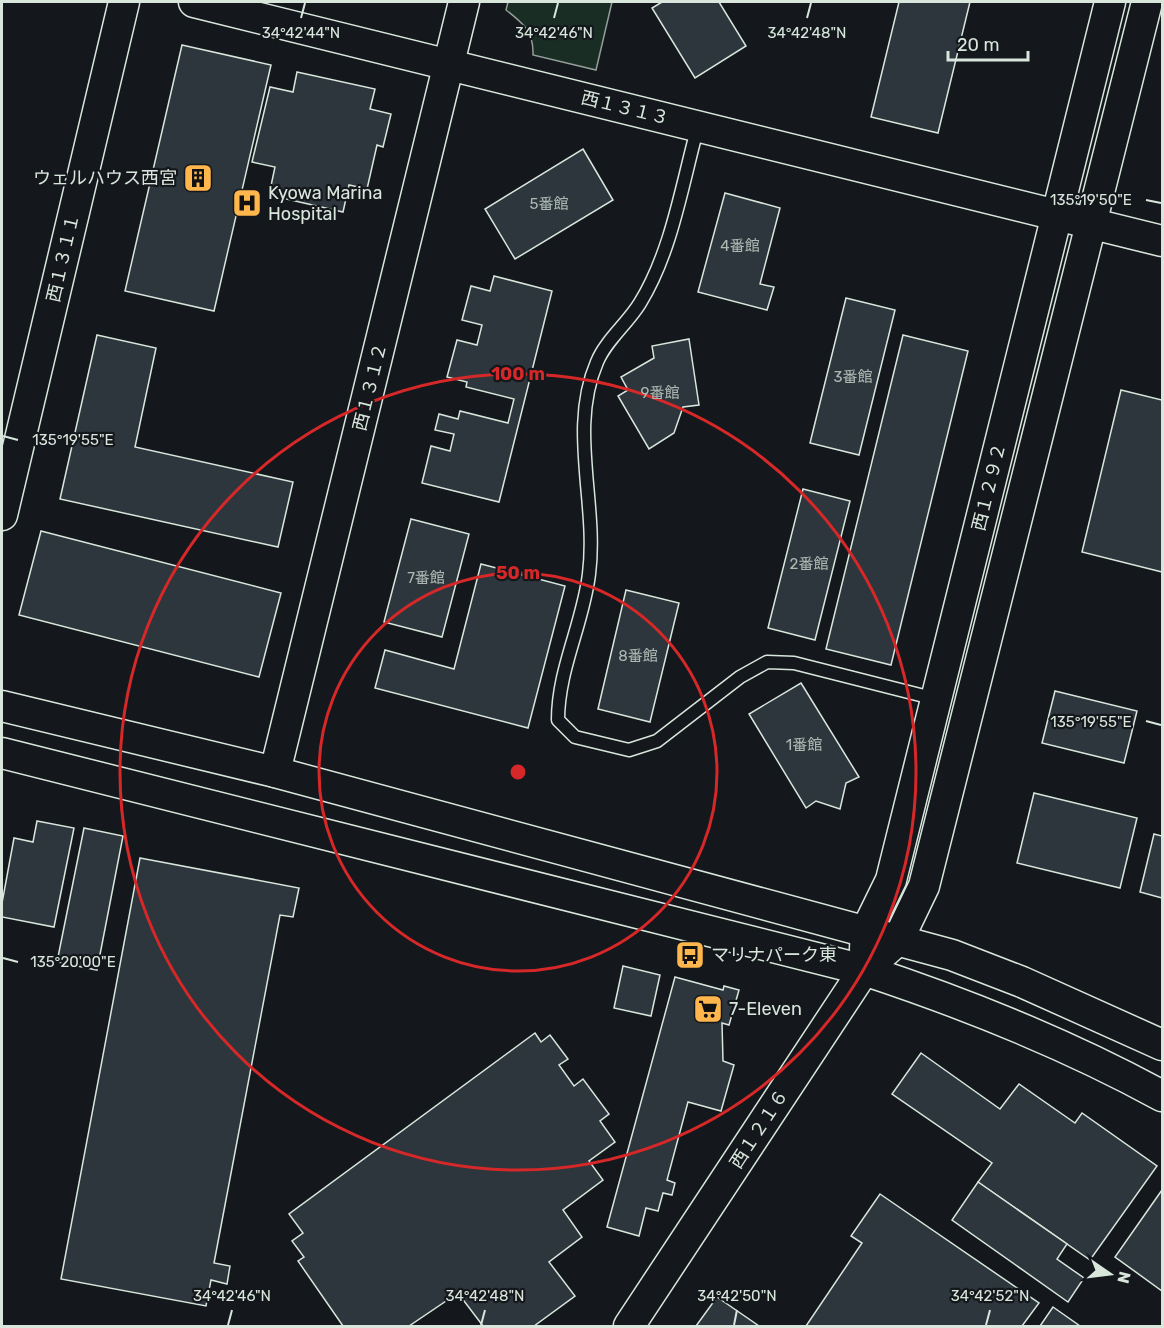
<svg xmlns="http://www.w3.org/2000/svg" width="1164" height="1328" font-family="Rubik,'Noto Sans JP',sans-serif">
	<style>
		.green { fill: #1a2d24; stroke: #939e99; stroke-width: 1.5 }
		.building { fill: #2c363c; stroke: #d8e6dc; stroke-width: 1.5 }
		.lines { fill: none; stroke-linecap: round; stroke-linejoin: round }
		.service-casing { stroke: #d8e6dc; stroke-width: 15 }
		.tertiary-casing { stroke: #d8e6dc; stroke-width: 33 }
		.service { stroke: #14181c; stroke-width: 12 }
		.tertiary { stroke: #14181c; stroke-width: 30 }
		.ticks { fill: none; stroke: #d8e6dc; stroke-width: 2 }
		.ring { fill: none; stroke: #d62828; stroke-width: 3 }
		.labels { text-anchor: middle; stroke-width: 4.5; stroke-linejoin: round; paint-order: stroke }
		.number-label { font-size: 15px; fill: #adbab4 }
		.street-label { font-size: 18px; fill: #d8e6dc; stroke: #14181c }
		.poi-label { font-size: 18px; fill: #d8e6dc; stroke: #14181c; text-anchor: start }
		.ticks-label { font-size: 15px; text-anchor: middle; fill: #d8e6dc; stroke: #14181c; stroke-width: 4.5; stroke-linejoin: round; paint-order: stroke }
		.centre { fill: #d62828; stroke: #14181c; stroke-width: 3 }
		.ring-label { font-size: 18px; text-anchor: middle; font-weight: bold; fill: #d62828; stroke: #14181c; stroke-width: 4.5; stroke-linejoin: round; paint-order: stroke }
	</style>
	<rect width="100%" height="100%" fill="#14181c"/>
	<path class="green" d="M508,2H612L596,70L533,55C534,32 523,23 506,10Z"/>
	<g class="building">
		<polygon points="662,2 719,2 746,46 695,78 652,8"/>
		<polygon points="899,2 970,2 938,133 871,117"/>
		<polygon points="182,45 271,65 214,311 125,291"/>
		<polygon points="297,72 375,89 370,109 391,114 383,147 377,145 367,189 349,185 343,212 269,195 275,167 252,162 270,87 293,92"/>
		<polygon points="583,149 613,200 515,259 485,209"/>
		<polygon points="725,193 780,208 760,284 774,287 767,310 698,292"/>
		<polygon points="494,276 552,291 499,502 422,483 431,446 450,451 454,434 435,430 439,414 458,419 460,411 508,423 514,399 466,387 467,382 447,377 457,340 477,345 482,325 462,320 471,286 490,291"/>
		<polygon points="846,298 895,310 859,455 810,443"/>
		<polygon points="97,335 156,348 135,447 293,482 278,547 60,499"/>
		<polygon points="903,335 968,351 891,665 826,649"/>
		<polygon points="689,339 699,405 683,407 674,433 649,449 618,396 628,390 621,377 654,358 652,346"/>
		<polygon points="1121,390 1162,400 1162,572 1082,552"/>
		<polygon points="803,489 850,501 815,640 768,628"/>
		<polygon points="411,519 469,534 442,637 384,622"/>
		<polygon points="41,531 281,593 259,677 19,615"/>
		<polygon points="481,564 565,586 528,728 375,688 385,650 454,669"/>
		<polygon points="626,590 679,603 650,722 598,709"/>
		<polygon points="801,683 859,777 846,783 840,809 816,801 806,808 749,714"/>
		<polygon points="1055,691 1137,711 1124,763 1042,743"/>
		<polygon points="1034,793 1137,818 1120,888 1017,863"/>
		<polygon points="37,821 74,828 54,927 2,917 2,903 14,838 33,842"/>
		<polygon points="84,828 123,836 97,970 57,962"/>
		<polygon points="1154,834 1162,836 1162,898 1140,892"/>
		<polygon points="140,858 299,888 293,917 280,915 214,1263 230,1266 227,1284 211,1280 206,1306 61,1279"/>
		<polygon points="623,966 660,975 651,1016 614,1008"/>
		<polygon points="675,977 723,990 724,986 739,990 729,1025 722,1023 723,1061 734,1065 721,1111 688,1102 667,1180 675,1183 672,1195 663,1193 658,1211 646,1208 639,1236 607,1227"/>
		<polygon points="535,1033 541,1042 550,1035 568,1059 559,1065 574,1086 583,1079 609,1114 600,1121 615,1142 589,1161 603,1180 563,1210 582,1237 549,1262 575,1296 534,1326 483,1326 458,1293 409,1326 343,1326 298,1261 304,1257 292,1241 303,1233 289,1214"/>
		<polygon points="921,1053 1000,1109 1019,1084 1075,1123 1082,1113 1157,1166 1090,1260 978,1182 992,1163 892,1094"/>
		<polygon points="978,1182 1067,1244 1057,1259 1084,1278 1068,1302 952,1220"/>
		<polygon points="1162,1190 1162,1291 1115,1257"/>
		<polygon points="880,1194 1039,1303 1022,1326 806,1326 862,1243 851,1236"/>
		<polygon points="717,1297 759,1326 696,1326"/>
		<polygon points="1053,1307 1080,1326 1040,1326"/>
	</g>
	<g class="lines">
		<g class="service-casing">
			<path id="service" d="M698,126C682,184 672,251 640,303C628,323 606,340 597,362C568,429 598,503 589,574C583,624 558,669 558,720L575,737L629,750L657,741L740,677L767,662L794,663L936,699"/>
		</g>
		<g class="tertiary-casing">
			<g id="tertiary">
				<polyline points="194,2 1162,241"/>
				<polyline points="2,515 124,2"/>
				<polyline points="2,706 275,772 952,955 1022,982 1162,1045"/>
				<path d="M2,753L864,970C967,1004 1067,1044 1162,1096"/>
				<polyline points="275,772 464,2"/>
				<polyline points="865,949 866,931 891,880 1110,2"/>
				<polyline points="629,1326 864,970 898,940 924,886 1147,2"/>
			</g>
		</g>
		<use href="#service" class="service"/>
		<use href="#tertiary" class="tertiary"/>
	</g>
	<path class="ticks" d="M301,18L305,3M554,18L558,3M807,18L811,3M1146,200L1161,203M3,436L18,440M1146,721L1161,725M3,958L18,962M228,1325L232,1310M481,1325L485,1310M734,1325L737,1310M986,1325L990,1310"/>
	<g class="ring">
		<circle cx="518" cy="772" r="199"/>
		<circle cx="518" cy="772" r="398"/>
	</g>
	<defs>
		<g id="building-square" transform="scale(1.5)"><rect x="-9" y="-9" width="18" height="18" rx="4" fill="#ffb74d" stroke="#14181c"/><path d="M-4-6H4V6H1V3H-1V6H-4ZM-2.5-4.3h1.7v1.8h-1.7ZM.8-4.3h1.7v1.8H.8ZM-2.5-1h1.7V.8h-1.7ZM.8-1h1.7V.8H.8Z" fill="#111"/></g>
		<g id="hospital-square" transform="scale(1.5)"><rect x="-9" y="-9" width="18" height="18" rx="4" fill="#ffb74d" stroke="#14181c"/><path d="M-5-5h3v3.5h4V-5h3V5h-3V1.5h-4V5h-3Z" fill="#111"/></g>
		<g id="bus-square" transform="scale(1.5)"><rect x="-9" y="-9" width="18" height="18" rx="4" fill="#ffb74d" stroke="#14181c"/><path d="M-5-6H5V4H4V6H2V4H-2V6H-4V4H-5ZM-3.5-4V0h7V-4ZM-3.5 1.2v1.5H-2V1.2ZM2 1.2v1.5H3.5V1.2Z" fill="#111"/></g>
		<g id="supermarket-square" transform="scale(1.5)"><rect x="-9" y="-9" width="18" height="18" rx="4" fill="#ffb74d" stroke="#14181c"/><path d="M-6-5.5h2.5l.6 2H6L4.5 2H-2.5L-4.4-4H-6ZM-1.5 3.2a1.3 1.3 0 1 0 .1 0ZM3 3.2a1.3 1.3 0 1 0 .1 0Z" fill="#111"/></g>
	</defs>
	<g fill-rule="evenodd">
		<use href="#building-square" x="198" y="178"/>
		<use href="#hospital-square" x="247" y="203"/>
		<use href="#bus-square" x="690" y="955"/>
		<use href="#supermarket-square" x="708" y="1009"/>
	</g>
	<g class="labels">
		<g class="number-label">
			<text x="549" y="209">5番館</text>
			<text x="740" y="251">4番館</text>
			<text x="853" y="382">3番館</text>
			<text x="660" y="398">9番館</text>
			<text x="809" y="569">2番館</text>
			<text x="426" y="583">7番館</text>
			<text x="638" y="661">8番館</text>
			<text x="804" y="750">1番館</text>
		</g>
		<g class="street-label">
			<text transform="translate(625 108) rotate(14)" y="6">西１３１３</text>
			<text transform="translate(63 258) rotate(-77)" y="6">西１３１１</text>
			<text transform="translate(370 387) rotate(-76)" y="6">西１３１２</text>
			<text transform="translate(989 487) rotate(-76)" y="6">西１２９２</text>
			<text transform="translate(759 1129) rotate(-57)" y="6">西１２１６</text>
		</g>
		<g class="poi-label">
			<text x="177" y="184" text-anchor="end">ウェルハウス西宮</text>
			<text x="268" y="199">Kyowa Marina<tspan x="268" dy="21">Hospital</tspan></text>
			<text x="711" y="961">マリナパーク東</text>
			<text x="729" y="1015">7-Eleven</text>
		</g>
	</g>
	<g class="ticks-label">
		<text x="301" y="38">34°42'44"N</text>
		<text x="554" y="38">34°42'46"N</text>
		<text x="807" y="38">34°42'48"N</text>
		<text x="1091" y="205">135°19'50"E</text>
		<text x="73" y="445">135°19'55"E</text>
		<text x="1091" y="727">135°19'55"E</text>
		<text x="73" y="967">135°20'00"E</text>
		<text x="232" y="1301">34°42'46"N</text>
		<text x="485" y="1301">34°42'48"N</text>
		<text x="737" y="1301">34°42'50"N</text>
		<text x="990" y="1301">34°42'52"N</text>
	</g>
	<circle cx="518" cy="772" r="9" class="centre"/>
	<g class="ring-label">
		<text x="518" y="380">100 m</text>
		<text x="518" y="579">50 m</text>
	</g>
	<rect width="1164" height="1328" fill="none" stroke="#d8e6dc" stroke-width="6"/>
	<g transform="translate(1110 1274) rotate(104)" stroke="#14181c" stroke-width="4.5" paint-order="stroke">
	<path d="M0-4.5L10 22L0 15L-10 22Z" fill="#d8e6dc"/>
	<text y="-9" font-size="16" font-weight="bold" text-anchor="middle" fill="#d8e6dc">N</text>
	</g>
	<path d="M948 51v9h80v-9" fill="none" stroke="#d8e6dc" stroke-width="3"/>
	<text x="957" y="51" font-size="18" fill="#d8e6dc" stroke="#14181c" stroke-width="4.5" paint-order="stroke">20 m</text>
</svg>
